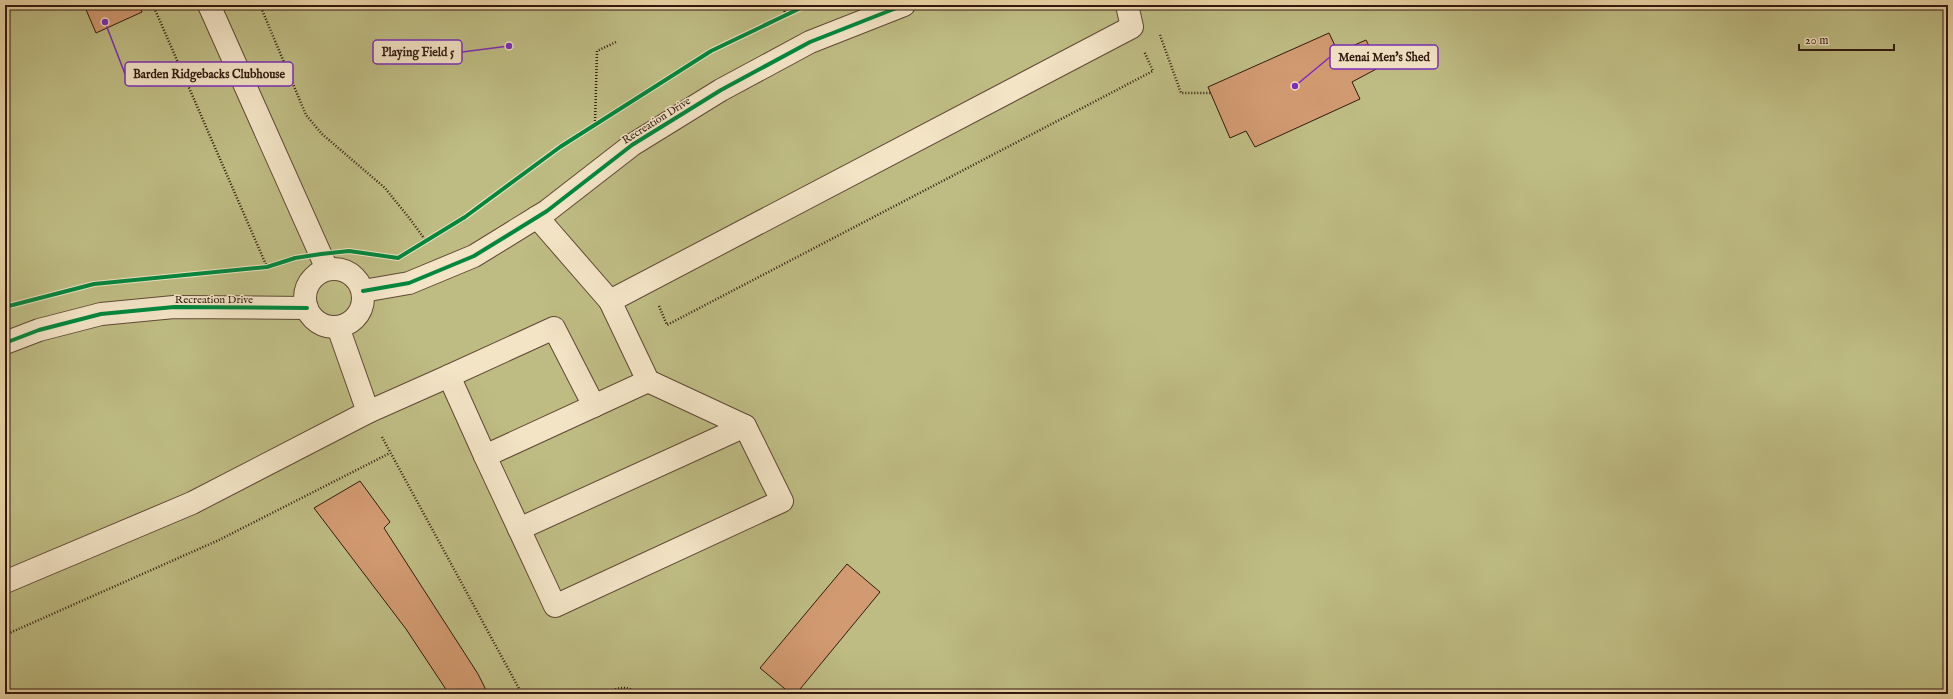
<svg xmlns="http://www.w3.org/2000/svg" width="1953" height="699" font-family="'IM FELL English',serif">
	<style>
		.green { fill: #bebc83; stroke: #786a49 }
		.building { fill: #d29a71; stroke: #31190f }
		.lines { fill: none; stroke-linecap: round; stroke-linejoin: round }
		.minor-casing { stroke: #604835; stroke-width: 24 }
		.path { stroke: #31190f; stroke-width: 2.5; stroke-dasharray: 1 2; stroke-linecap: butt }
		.minor { stroke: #f3e4c6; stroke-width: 22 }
		.cycleway-casing { stroke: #f3e4c6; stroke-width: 6 }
		.cycleway { stroke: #00873e; stroke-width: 4 }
		.labels { text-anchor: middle; stroke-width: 3; stroke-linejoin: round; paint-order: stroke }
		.street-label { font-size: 11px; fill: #31190f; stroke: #f3e4c6 }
		.leader { fill: none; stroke: #7b2cbf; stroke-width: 1.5 }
		.callout-dot { fill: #7b2cbf; stroke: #f3e4c6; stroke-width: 1.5 }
		.callout { fill: #f3e4c6; stroke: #7b2cbf; stroke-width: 1.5 }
		.callout-label { font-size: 12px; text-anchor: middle; font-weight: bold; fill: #31190f }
	</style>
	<rect width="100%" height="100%" fill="#ecd6a8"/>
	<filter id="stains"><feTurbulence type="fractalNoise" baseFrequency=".005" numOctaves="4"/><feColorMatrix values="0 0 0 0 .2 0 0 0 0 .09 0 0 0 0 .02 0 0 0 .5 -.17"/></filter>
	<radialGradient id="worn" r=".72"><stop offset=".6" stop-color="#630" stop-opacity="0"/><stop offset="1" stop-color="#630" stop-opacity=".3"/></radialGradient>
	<rect class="green" x="5" y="5" width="1943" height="689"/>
	<g class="building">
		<polygon points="84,5 139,5 142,12 96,33"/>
		<polygon points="1329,33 1338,52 1366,40 1380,67 1352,82 1360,99 1255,147 1246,131 1230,138 1208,87"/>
		<polygon points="360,481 390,522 384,528 478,674 488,694 449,694 406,629 314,508"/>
		<polygon points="847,564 880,592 796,694 791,694 760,668"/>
	</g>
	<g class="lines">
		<g class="minor-casing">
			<g id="minor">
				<polyline points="209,5 327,269"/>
				<polyline points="537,217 610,301 1132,27 1127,5"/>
				<circle cx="334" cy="298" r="29"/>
				<polyline points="363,291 409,283 474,256 547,211 632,145 721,90 810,42 904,5"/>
				<polyline points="338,327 368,412"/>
				<polyline points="5,343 39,330 101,314 174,307 307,308"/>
				<polyline points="449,376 554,328 594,406"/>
				<polyline points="485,456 555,606 782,501 745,426 648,381"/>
				<polyline points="519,529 745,426"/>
				<polyline points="5,582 192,503 368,412 449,376 485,456 648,381 610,301"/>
			</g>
		</g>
		<g class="path">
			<polyline points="153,5 267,267"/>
			<polyline points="260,5 306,115 322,134 385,188 410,219 426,241"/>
			<polyline points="784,5 785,16"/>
			<polyline points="1160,35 1181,93 1210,93"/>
			<polyline points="595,124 597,51 616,42"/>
			<polyline points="659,306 667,325 1153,71 1144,51"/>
			<polyline points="382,437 522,694"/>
			<polyline points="5,635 219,540 390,453"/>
			<path d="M604,694C619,687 626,685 641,694"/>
		</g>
		<use href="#minor" class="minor"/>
		<g class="cycleway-casing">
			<g id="cycleway">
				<polyline points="363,291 409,283 474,256 547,211 632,145 721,90 810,42 904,5"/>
				<polyline points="5,307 94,284 267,267 295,258 321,254 349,251 398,258 465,217 560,147 711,51 807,5"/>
				<polyline points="5,343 39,330 101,314 174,307 307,308"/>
			</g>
		</g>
		<use href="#cycleway" class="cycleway"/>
	</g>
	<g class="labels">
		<g class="street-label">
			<text transform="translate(656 120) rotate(-32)" y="4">Recreation Drive</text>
			<text x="214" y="303">Recreation Drive</text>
		</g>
	</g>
	<path class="leader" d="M509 46L462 52M1295 86L1330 57M105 22L125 74"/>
	<g class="callout-dot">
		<circle cx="509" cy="46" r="4"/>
		<circle cx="1295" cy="86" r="4"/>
		<circle cx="105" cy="22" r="4"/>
	</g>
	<g class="callout">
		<rect x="373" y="40" width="89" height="24" rx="4"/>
		<rect x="1330" y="45" width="108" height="24" rx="4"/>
		<rect x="125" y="62" width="168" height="24" rx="4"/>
	</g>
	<g class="callout-label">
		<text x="418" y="56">Playing Field 5</text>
		<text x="1384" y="61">Menai Men's Shed</text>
		<text x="209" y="78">Barden Ridgebacks Clubhouse</text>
	</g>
	<rect width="1953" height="699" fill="none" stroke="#ecd6a8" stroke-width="20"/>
	<rect x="6" y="6" width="1941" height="687" fill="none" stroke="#31190f" stroke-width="2"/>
	<rect x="10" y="10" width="1933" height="679" fill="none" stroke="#31190f"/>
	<path d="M1799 44v6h95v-6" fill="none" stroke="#31190f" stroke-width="2"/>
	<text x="1805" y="44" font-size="12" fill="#31190f" stroke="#f3e4c6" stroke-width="3" paint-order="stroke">20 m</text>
	<rect width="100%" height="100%" filter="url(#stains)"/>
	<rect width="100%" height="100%" fill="url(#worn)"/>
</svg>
